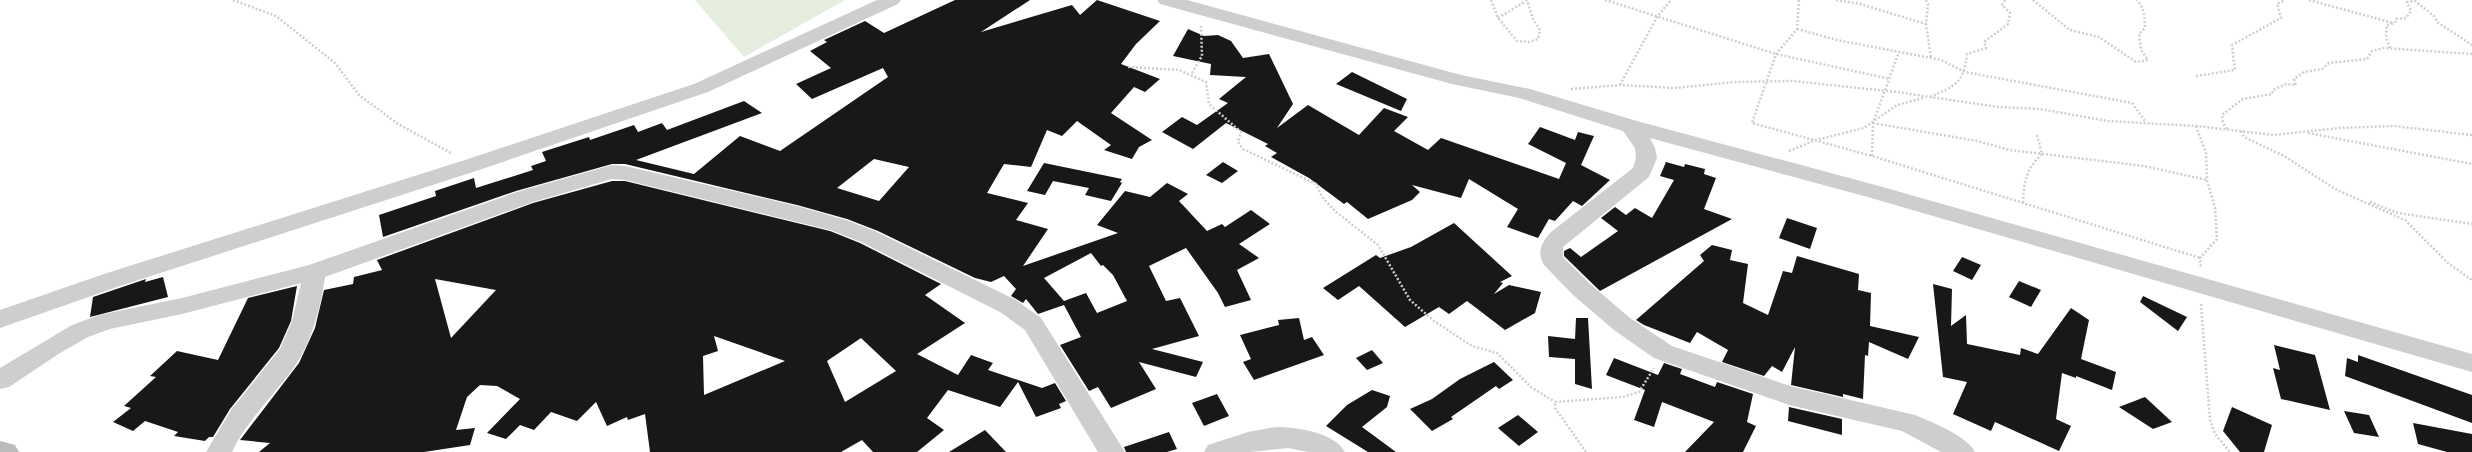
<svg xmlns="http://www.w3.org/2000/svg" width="2472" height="452" font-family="'PT Sans Narrow',sans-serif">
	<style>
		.green { fill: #e5eede }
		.building { fill: #181818; fill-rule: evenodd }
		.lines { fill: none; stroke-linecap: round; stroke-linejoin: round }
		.path { stroke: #cecece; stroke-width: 2.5; stroke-dasharray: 2 2; stroke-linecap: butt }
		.minor { fill: #cecece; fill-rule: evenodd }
		.secondary { fill: #bbb; fill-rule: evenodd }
	</style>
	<rect width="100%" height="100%" fill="#fff"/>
	<polygon class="green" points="695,0 845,0 744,57"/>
	<g class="building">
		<path d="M955,0H1030L981,32L1072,5L1080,15L1097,0L1160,21L1136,44L1121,64L1160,79L1145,92L1134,87L1111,113L1152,140L1139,147L1132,159L1104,150L1111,145L1077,121L1062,136L1047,130L1031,167L1004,164L987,193L1028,203L1016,220L1048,229L1023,266L1118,233L1097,225L1125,191L1150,197L1167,183L1188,194L1179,201L1207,231L1222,224L1225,227L1251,210L1270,224L1239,244L1259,258L1237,270L1251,300L1225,307L1218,293L1186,248L1149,266L1166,301L1180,298L1199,336L1152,349L1203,362L1196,377L1139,362L1156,389L1111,408L1098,387L1089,391L1060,345L1081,337L1064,305L1038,314L1026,299L1023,303L1011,296L1016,289L1004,276L991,282L975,278L878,231L847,219L797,205L625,164H612L516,191L383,237L379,215L436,196L435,191L474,178L476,188L533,170L531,166L546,161L542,152L589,137L590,140L634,125L638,132L662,123L667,130L744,101L762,113L636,160L694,174L740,136L780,151L888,77L883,68L812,99L796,84L831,68L810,51L827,42L824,40L865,21L884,33ZM874,159L909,167L879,201L837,188ZM1091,253L1101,266L1103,265L1113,275L1127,301L1097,313L1086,293L1064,301L1044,278Z"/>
		<polygon points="1188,29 1204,36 1218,35 1231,41 1243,58 1269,54 1293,104 1277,128 1308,105 1359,135 1384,108 1408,117 1394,131 1428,150 1441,138 1559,179 1566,163 1528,144 1540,127 1575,140 1578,132 1594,136 1581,165 1610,180 1582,206 1573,201 1555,221 1549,219 1538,238 1507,227 1518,209 1469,179 1461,198 1412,185 1420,192 1412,200 1368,219 1347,202 1344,204 1309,178 1271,157 1277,153 1265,146 1268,144 1226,123 1193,149 1162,132 1182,117 1197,125 1228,103 1219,99 1246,77 1210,75 1211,64 1173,56"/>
		<polygon points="1352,72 1407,99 1401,111 1336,84"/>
		<polygon points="1223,162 1238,171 1222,183 1206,175"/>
		<polygon points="1666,162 1684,167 1685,164 1705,169 1704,174 1716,178 1704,209 1732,219 1600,291 1564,256 1564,251 1570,248 1581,257 1618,231 1601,218 1615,207 1626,215 1635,208 1652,218 1674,180 1660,176"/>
		<polygon points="1044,163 1122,179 1120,182 1122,183 1111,201 1085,195 1089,188 1053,181 1045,195 1027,191"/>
		<path d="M612,181H625L830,231L860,243L941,284L925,295L965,323L917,354L958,375L971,355L993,363L988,370L1042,388L1055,383L1066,401L1059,404L1061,408L1036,417L1018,382L1000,407L948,390L927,418L944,430L917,452H873L862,440L841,452H650L645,414L628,420L627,417L607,426L596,402L577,421L551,412L534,430L520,425L506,439L487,433L520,399L497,386L480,385L467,397L456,430L475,428L470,445L424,452H259L270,443L240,440L299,363L315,328L324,290L353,284L354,277L382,270L377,260L533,203ZM435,279L496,290L451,338ZM714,336L785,361L704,395L703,356L718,351ZM861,338L896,371L845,402L827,361Z"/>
		<polygon points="1787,218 1817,228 1810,249 1779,238"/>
		<polygon points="1454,223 1512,276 1500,282 1503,283 1494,294 1509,285 1541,292 1535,313 1505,330 1467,301 1449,314 1439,307 1405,327 1359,286 1338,300 1323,288 1376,255 1380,258 1411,247"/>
		<polygon points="1712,245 1732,250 1730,260 1748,264 1743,303 1768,315 1783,271 1792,273 1797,256 1859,274 1858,290 1871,293 1870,326 1919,337 1908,359 1869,342 1868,356 1865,355 1863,399 1843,394 1843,397 1791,385 1795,347 1782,372 1772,366 1764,376 1722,362 1728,350 1697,332 1690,343 1644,325 1636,320 1704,261 1700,255"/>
		<polygon points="1962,257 1981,265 1972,280 1953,271"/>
		<polygon points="163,277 168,297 90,317 93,297 146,279 145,282"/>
		<polygon points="2019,281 2041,290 2031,307 2009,297"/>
		<polygon points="1933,284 1952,289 1951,326 1966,315 1967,344 2020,355 2021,348 2038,354 2071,308 2089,320 2081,359 2116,372 2112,390 2076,376 2076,378 2062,373 2056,419 2071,426 2059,451 1995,422 1991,431 1953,414 1967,382 1943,377"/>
		<polygon points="297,286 291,321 279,348 230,409 213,437 209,437 205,441 174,436 178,432 145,421 133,431 113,422 131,408 124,406 156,377 150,376 177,351 218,360 248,298"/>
		<polygon points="2143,296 2187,317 2178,331 2140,302"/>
		<polygon points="1299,318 1304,340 1312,337 1324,355 1254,380 1243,362 1251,359 1240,335 1279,325 1278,320"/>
		<polygon points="1576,318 1588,318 1592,389 1575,384 1575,359 1549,357 1548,336 1575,339"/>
		<polygon points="2274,345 2315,355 2330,410 2281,399 2273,368 2280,370"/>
		<polygon points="1372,350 1383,363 1367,370 1356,358"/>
		<polygon points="2358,355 2472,395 2472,423 2345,376 2347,358 2358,362"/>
		<polygon points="1614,358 1658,375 1664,363 1682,369 1680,374 1715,387 1717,382 1753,394 1747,422 1756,426 1743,452 1685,452 1714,422 1662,402 1654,427 1634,420 1645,390 1606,375"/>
		<polygon points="1494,362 1513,380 1499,389 1496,386 1451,417 1453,419 1432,431 1410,409 1432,399 1460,379"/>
		<polygon points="1372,390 1390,396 1387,407 1362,427 1396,452 1368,452 1326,426 1347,405"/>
		<polygon points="1217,394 1229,416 1204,426 1192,403"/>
		<polygon points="2145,397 2172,422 2153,429 2119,407"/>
		<polygon points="1789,407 1842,419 1842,435 1788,421"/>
		<polygon points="2232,407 2272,425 2264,452 2240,452 2223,431"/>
		<polygon points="2344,411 2369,415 2379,437 2354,433"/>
		<polygon points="1518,415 1538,432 1519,446 1498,428"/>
		<polygon points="2413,423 2472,434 2472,452 2447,452 2418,444"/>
		<polygon points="985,430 1006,452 949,452"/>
		<polygon points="1169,432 1177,449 1167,452 1126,452 1124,447"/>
	</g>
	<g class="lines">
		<g class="path">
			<polyline points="233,0 276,16 335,63 359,95 398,124 451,153"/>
			<polyline points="1491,0 1498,18 1517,41 1529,42 1538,39 1540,30 1533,19 1527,0"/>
			<polyline points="1605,0 1776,54 1890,79"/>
			<polyline points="1799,0 1797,29 1776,54 1752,123 1872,156 2200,258"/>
			<polyline points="1836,0 1860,4 1926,24"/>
			<polyline points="1926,0 1928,4 1926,24 1931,58"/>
			<path d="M2033,0L2070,30L2099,37L2136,62L2148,60L2141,50L2139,34L2145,28C2145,18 2144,8 2137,0"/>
			<polyline points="2309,0 2393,23"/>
			<polyline points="1498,18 1526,1"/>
			<polyline points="1797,29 1837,40 1941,60 1965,72 2132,103 2145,121"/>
			<polyline points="2390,48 2386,37 2387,25 2395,23 2396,19 2406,18 2411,11 2407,2 2415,1 2435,17 2437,22 2472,45"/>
			<polyline points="1128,67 1179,70 1206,82 1209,104 1241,132 1238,142 1243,149 1316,184 1322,197 1335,211 1378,245 1410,300 1434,321 1472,346 1497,353 1531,387 1555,402"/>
			<polyline points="1192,73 1202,56 1201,26"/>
			<polyline points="2196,76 2235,70 2232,45 2281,18 2277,4 2285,0"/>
			<polyline points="1620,85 1657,17 1671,0"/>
			<polyline points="1571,89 1620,85 1675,88 1734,82 1793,81 1897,92 1998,107 2040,109 2108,121 2196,126 2274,135 2339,128 2394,126 2472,135"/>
			<path d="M1930,97C1955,86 1964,83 1967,54L1986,48L1984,42L2008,24L2010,13L2002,5L2005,0"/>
			<polyline points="1873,123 1977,141 2010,150 2144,166 2207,180"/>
			<polyline points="2196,126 2206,153 2207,180 2215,208 2217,239 2200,258 2201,268"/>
			<polyline points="2227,129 2223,123 2222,115 2243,99 2272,94 2273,90 2286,84 2296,85 2294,79 2304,72 2322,69 2329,63 2367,59 2372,51 2384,48 2472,54"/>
			<polyline points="2241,131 2244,137 2284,156 2337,190 2405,220 2449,264 2472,280"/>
			<polyline points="2308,133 2472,164"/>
			<polyline points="1789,151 1816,140 1864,128 1897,105 1923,98"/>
			<polyline points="1872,156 1873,123 1899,52"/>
			<polyline points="2370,202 2398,213 2472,224"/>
			<path d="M2023,203C2024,182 2026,169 2042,154L2037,135"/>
			<polyline points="2201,304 2210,420 2215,434 2230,452"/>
			<polyline points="1586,452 1555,408 1555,402 1622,397 1639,392 1654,368"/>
		</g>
		<g class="minor">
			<polygon points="877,0 901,0 898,4 708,92 479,170 120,286 0,328 0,310 104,274 465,160 694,84"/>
			<path d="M1157,0H1187L1461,75L1530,89L1637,121L1879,186L2472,354V372L1864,196L1650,138L1655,148L1657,158L1649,177L1563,247V257L1589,283L1630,318L1672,346L1790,386L1915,415C1932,422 1967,436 1975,452H1941L1902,431L1789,405L1654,358L1614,330L1573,295L1544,265C1536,252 1542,242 1551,232L1633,168L1636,158L1635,148L1623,131L1519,98L1452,84L1160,4Z"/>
			<path d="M612,165L625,166L797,206L846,220L877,232L1016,300L1041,318L1125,452H1098L1025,330L1000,312L861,242L830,230L625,180L612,179L533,202L325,277C320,311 311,345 290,373C270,399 246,422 232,452H206L231,410L280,349L292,321L301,283L182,314L110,329L88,337L60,353L9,387L0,389V368L72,325L99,315L182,298L309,265L517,192Z"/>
			<path d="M1275,427C1296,427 1334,432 1345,452H1308L1288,448L1251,452H1204L1208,445L1248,432Z"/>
		</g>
		<polygon class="secondary" points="0,441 15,445 19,452 0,452"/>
	</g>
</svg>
